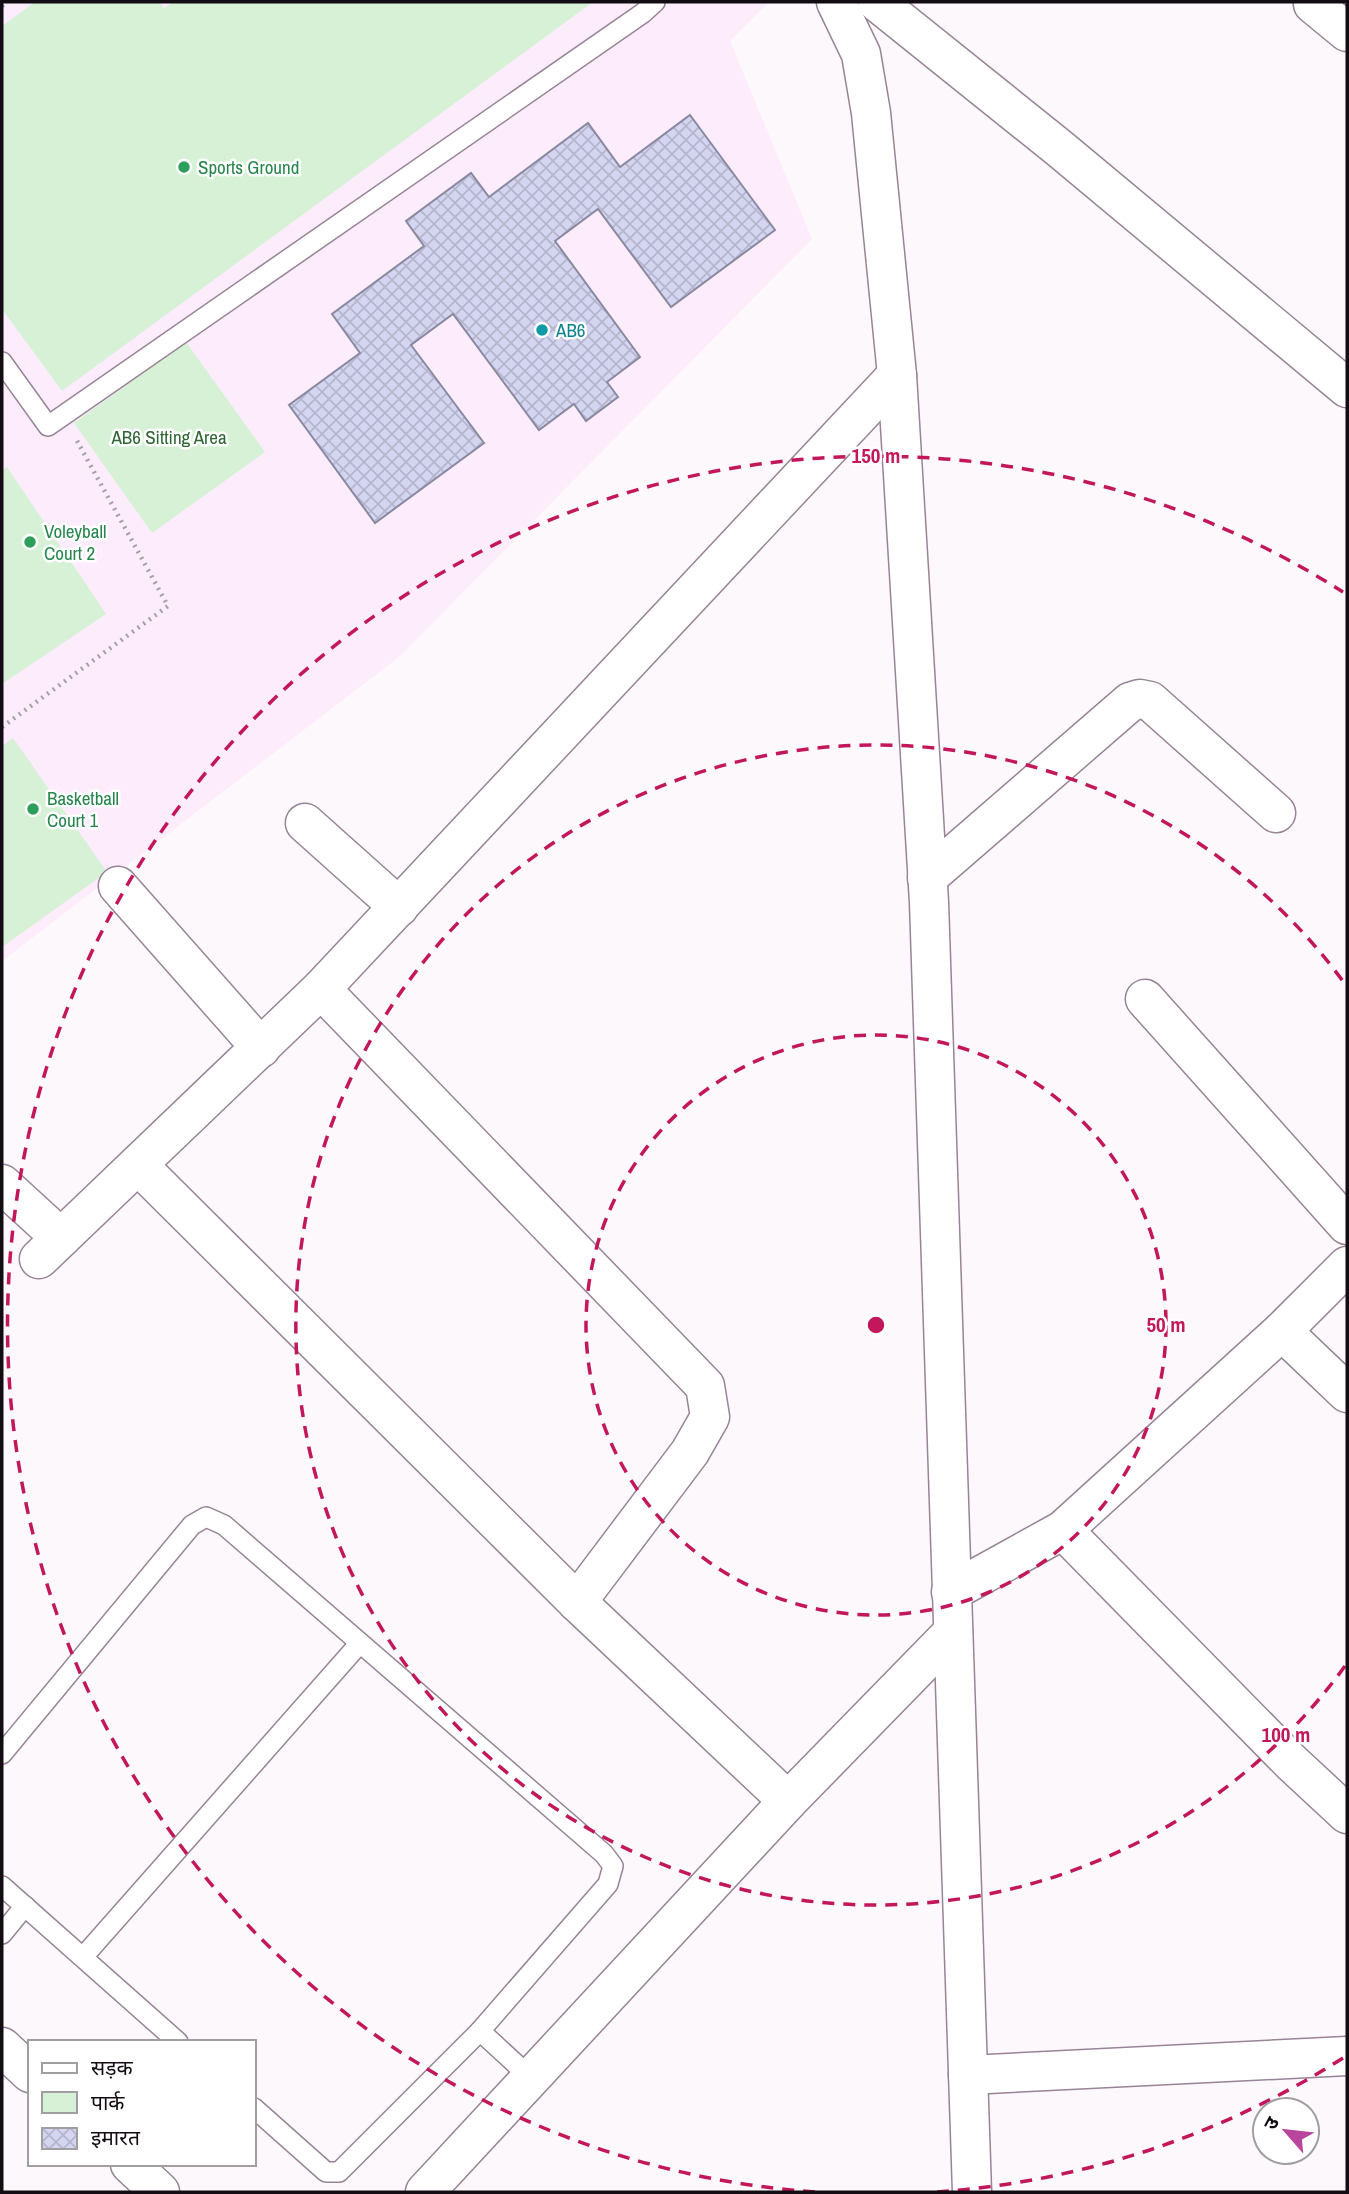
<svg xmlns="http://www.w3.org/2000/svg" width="1349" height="2194" font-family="'Archivo Narrow','Noto Sans Devanagari',sans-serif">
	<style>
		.built { fill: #fcecfc }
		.green { fill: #d7f1d7 }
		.building { fill: url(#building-cross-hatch); stroke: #8989a2; stroke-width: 2 }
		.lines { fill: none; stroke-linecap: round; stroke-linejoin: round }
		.service-casing { stroke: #988497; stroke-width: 22 }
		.minor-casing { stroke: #988497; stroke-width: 41 }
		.tertiary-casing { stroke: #988497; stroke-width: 41 }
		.path { stroke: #a6a1a6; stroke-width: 4.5; stroke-dasharray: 2 5; stroke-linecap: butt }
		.service { stroke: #fff; stroke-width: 19 }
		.minor { stroke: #fff; stroke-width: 38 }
		.tertiary { stroke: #fff; stroke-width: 38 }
		.ring { fill: none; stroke: #c2185b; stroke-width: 3.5; stroke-dasharray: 12 9 }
		.leisure-dot { fill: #2e9e5b; stroke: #fff; stroke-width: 2.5 }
		.culture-dot { fill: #0f9aa8; stroke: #fff; stroke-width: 2.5 }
		.labels { text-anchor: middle; stroke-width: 5; stroke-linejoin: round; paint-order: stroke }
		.leisure-label { font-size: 19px; fill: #27864d; stroke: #fff; text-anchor: start }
		.culture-label { font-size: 19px; fill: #0d838f; stroke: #fff; text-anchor: start }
		.park-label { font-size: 19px; fill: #2f6634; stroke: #fff }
		.centre { fill: #c2185b; stroke: #fff; stroke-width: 3.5 }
		.ring-label { font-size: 21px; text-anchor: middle; font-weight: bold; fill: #c2185b; stroke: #fff; stroke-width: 5; stroke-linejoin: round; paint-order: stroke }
	</style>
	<defs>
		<pattern id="building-cross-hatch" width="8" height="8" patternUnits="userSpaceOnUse" patternTransform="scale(1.75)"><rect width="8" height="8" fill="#d4d5f0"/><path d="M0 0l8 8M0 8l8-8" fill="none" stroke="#b5b6cd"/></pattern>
	</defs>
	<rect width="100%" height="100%" fill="#fdf8fc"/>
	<polygon class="built" points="2,2 769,2 730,41 812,239 399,657 2,961"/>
	<g class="green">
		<polygon points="35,2 159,2 164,8 173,2 593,2 62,391 2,309 2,26"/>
		<polygon points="186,342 265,452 152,533 74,423"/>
		<polygon points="7,467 106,614 2,684 2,470"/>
		<polygon points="13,738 107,872 2,947 2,746"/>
	</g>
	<polygon class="building" points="690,115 775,230 671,307 598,209 555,241 640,357 607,382 618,397 586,421 574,404 539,430 453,314 411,345 484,443 375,523 289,405 360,353 332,314 424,246 406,221 471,173 489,197 588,123 620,167"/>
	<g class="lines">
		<g class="service-casing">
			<g id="service">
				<polyline points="2,362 48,426 643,13 655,2"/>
				<polyline points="2,1754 192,1525 206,1517 224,1525 604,1854 613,1866 608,1884 480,2031 339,2172 326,2172 254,2108"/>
				<polyline points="2,1886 178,2042"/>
				<polyline points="2,1934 25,1906"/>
				<polyline points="83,1957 360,1643"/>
				<polyline points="480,2031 531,2078"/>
			</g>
		</g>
		<g class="minor-casing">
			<g id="minor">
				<polyline points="877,2 1059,148 1347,388"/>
				<polyline points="1313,4 1347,32"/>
				<polyline points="305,823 399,907"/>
				<polyline points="927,878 1130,702 1140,699 1150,701 1276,813"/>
				<polyline points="118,886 261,1048"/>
				<polyline points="321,989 705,1386 710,1417 690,1452 577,1602"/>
				<polyline points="1145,999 1347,1225"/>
				<polyline points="138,1165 577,1602 788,1801"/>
				<polyline points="2,1184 61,1238"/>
				<polyline points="39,1259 321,989 897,375"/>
				<polyline points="1282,1331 1347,1393"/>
				<polyline points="1063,1530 1292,1763 1347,1814"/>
				<polyline points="951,1592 1063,1530 1282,1331 1347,1266"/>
				<polyline points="2,2047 30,2073"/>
				<polyline points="968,2075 1347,2056"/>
				<polyline points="130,2164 160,2192"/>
				<polyline points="425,2192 788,1801 953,1632"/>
			</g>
		</g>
		<g class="tertiary-casing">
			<polyline id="tertiary" points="836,2 861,54 871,113 897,375 929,902 972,2192"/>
		</g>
		<g class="path">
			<polyline points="2,6 7,2"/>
			<polyline points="2,727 168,606 76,439"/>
		</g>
		<use href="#service" class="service"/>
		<use href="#minor" class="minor"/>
		<use href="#tertiary" class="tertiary"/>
	</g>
	<g class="ring">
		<circle cx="876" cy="1325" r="290"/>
		<path d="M1345 1666A580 580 0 1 1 1345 984"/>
		<path d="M1343 2058A869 869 0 0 1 937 2192M815 2192A869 869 0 1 1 1343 592"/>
	</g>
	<g class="leisure-dot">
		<circle cx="184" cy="167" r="7"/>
		<circle cx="30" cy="542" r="7"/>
		<circle cx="33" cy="809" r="7"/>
	</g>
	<circle class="culture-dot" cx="542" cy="330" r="7"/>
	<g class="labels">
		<g class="leisure-label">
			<text x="198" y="174">Sports Ground</text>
			<text x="44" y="538">Voleyball<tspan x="44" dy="22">Court 2</tspan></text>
			<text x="47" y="805">Basketball<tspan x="47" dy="22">Court 1</tspan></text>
		</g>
		<g class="culture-label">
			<text x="556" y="337">AB6</text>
		</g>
		<g class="park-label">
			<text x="169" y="444">AB6 Sitting Area</text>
		</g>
	</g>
	<circle cx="876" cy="1325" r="10" class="centre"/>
	<g class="ring-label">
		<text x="876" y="463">150 m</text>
		<text x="1166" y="1332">50 m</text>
		<text x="1286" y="1742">100 m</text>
	</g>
	<rect width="1349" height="2194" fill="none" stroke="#130c13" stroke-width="7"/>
	<rect x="28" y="2040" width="228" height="126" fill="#ffffff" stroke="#a19ea1" stroke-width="2"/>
	<rect x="42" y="2063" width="35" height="10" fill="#ffffff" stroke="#a19ea1" stroke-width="2"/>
	<text x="91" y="2075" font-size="21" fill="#130c13">सड़क</text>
	<rect x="42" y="2092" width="35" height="21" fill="#d7f1d7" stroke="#a19ea1" stroke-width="2"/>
	<text x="91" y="2110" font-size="21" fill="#130c13">पार्क</text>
	<rect x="42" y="2128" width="35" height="21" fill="url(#building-cross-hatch)" stroke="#a19ea1" stroke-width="2"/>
	<text x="91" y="2145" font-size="21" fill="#130c13">इमारत</text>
	<g transform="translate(1286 2131) rotate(298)"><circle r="33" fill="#ffffff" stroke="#a19ea1" stroke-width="2"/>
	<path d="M0-5L12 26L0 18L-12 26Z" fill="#ba459d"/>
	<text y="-10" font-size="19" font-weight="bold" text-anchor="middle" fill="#130c13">उ</text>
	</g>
</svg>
